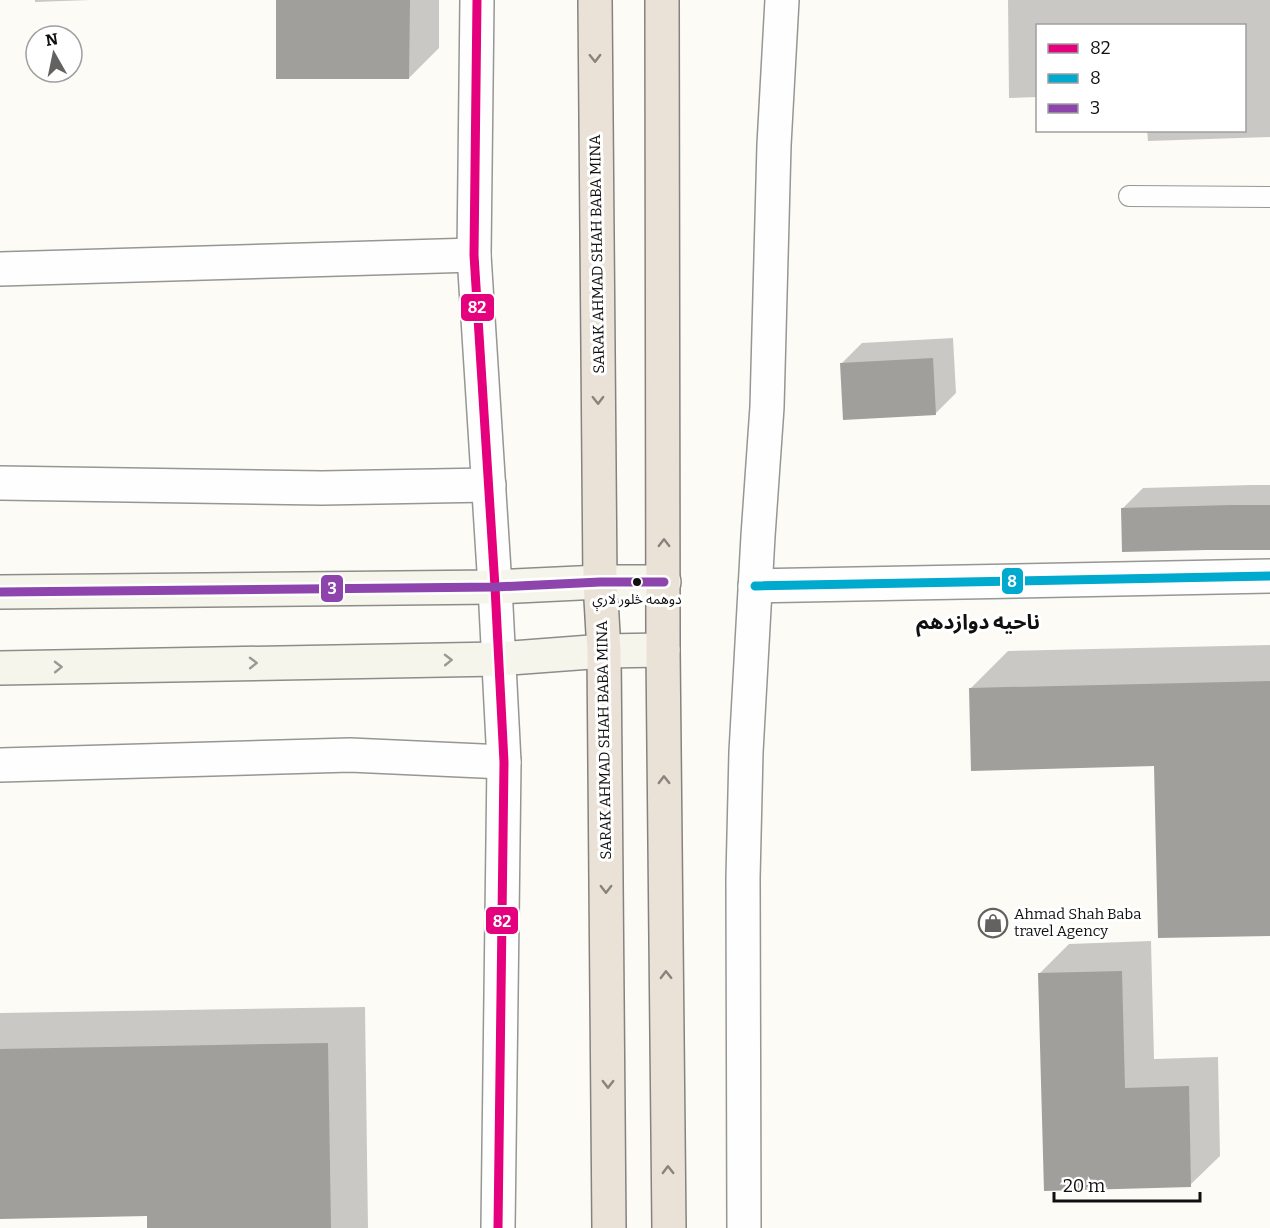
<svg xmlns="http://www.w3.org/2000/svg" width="1270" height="1228" font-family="Bitter,'Noto Sans Arabic',serif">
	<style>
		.shadow { fill: #0003 }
		.building { fill: #a09f9b }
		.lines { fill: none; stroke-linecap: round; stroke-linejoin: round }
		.lane-casing { stroke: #969694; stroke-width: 22 }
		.street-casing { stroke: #969694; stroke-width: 36 }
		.secondary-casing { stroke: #8d8c8a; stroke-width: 36 }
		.highway-casing { stroke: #848381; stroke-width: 36 }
		.lane { stroke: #fffefe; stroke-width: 20 }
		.street { stroke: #fffefe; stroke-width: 33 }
		.secondary { stroke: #f6f5eb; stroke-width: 33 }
		.highway { stroke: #ebe2d7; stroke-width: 33 }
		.bus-1-casing { stroke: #fff; stroke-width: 14 }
		.bus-2-casing { stroke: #fff; stroke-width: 14 }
		.bus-3-casing { stroke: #fff; stroke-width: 14 }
		.bus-1 { stroke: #e5007d; stroke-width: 9 }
		.bus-2 { stroke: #00a9ce; stroke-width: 9 }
		.bus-3 { stroke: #8e44ad; stroke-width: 9 }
		.oneway { stroke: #88847d }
		.oneway2 { stroke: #9a9993 }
		.bus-dot { fill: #101010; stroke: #fff; stroke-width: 2 }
		.labels { text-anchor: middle; stroke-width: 6; stroke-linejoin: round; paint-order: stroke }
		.bus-label { font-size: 14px; fill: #101010; stroke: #fff }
		.street-label { font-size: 15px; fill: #101010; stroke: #fff }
		.poi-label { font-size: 15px; fill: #101010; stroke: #fff; text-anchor: start }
		.district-label { font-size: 21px; font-weight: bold; fill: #101010; stroke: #fff }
		.line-badge { stroke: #fff; stroke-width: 2 }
		.badge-label { font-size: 16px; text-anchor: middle; font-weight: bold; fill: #fff }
	</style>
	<rect width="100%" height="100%" fill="#fcfbf6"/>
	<g class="shadow">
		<polygon points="35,0 90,0 35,2"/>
		<polygon points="277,0 439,0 439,48 409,78"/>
		<polygon points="1008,0 1270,0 1270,137 1148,141 1147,130 1244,130 1244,26 1038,26 1038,97 1009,98"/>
		<polygon points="953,338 956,393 935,414 842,363 862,343"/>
		<polygon points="1252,485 1270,485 1270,549 1122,509 1143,488"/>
		<polygon points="1270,645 1270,934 1156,764 971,688 1008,651"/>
		<polygon points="1151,941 1154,1059 1218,1057 1220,1156 1190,1185 1039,974 1069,944"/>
		<polygon points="365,1007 368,1228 149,1228 149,1215 0,1217 0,1013"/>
	</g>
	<g class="building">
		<polygon points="276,0 410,0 409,79 276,79"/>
		<polygon points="933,358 936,415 843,420 840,363"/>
		<polygon points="1231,505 1270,505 1270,550 1206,550 1122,552 1121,508"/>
		<polygon points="1270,681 1270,936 1158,938 1154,766 971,771 969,688"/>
		<polygon points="1122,971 1125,1088 1189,1086 1191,1187 1044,1191 1038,973"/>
		<polygon points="328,1043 331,1228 147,1228 147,1216 0,1219 0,1049"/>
	</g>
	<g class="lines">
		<g class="lane-casing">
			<polyline id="lane" points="1129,196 1270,197"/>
		</g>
		<g class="street-casing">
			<g id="street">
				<polyline points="477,0 474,255 495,587 504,762 498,1228"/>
				<polyline points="0,269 474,255"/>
				<polyline points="0,483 322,488 489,485"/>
				<polyline points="755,586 1270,576"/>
				<polyline points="0,765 350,755 504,762"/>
				<polyline points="744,1228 743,878 746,752 758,536 767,407 774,145 782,0"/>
			</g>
		</g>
		<g class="secondary-casing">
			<g id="secondary">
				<polyline points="0,592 495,587 600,582 664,582"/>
				<polyline points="0,668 498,659 604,651 663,650"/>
			</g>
		</g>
		<g class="highway-casing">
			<g id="highway">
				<polyline points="595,0 600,582 604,651 609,1228"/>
				<polyline points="662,0 663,650 669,1228"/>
			</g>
		</g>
		<use href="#lane" class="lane"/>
		<use href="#street" class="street"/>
		<use href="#secondary" class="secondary"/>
		<use href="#highway" class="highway"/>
		<g class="bus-1-casing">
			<polyline id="bus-1" points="477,0 474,255 495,587 504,762 498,1228"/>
		</g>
		<g class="bus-2-casing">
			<polyline id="bus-2" points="755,586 1270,576"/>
		</g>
		<g class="bus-3-casing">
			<polyline id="bus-3" points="0,592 495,587 600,582 664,582"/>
		</g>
		<use href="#bus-1" class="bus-1"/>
		<use href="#bus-2" class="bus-2"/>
		<use href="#bus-3" class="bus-3"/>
	</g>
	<defs><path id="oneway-chevron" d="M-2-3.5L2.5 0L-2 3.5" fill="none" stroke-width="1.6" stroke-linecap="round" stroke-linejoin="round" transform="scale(1.5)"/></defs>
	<g class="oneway">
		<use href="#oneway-chevron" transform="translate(595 58) rotate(89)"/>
		<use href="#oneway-chevron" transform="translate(598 400) rotate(89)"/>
		<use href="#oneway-chevron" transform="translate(664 543) rotate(-90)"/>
		<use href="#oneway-chevron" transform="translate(664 780) rotate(-91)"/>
		<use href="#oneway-chevron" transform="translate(606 889) rotate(90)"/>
		<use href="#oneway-chevron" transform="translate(666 975) rotate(-91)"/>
		<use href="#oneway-chevron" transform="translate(608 1084) rotate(90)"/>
		<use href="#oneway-chevron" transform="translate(668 1170) rotate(-91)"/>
	</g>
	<g class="oneway2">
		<use href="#oneway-chevron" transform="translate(448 660) rotate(-1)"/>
		<use href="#oneway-chevron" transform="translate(253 663) rotate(-1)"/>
		<use href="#oneway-chevron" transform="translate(58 667) rotate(-1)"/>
	</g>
	<defs>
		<g id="shop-ring" transform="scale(1.5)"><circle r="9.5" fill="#fff" stroke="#636260" stroke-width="1.5"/><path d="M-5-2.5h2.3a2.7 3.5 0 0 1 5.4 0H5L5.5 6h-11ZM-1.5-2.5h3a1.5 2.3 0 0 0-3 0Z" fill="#636260"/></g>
	</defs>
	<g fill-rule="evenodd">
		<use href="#shop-ring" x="993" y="923"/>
	</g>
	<circle class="bus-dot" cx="637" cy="582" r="5"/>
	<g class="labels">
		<g class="bus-label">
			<text x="637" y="604">دوهمه څلور لارې</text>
		</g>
		<g class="street-label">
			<text transform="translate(597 254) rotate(-91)" y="5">SARAK AHMAD SHAH BABA MINA</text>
			<text transform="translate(604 740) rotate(-91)" y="5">SARAK AHMAD SHAH BABA MINA</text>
		</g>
		<g class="poi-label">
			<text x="1014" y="919">Ahmad Shah Baba<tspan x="1014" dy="17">travel Agency</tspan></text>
		</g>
		<g class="district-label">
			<text x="978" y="629">ناحیه دوازدهم</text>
		</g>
	</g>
	<g class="line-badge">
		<rect x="460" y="293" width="35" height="29" rx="6" fill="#e5007d"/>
		<rect x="1001" y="567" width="23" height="28" rx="6" fill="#00a9ce"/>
		<rect x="320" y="574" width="24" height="29" rx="6" fill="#8e44ad"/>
		<rect x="485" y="906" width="34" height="29" rx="6" fill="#e5007d"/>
	</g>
	<g class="badge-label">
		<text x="477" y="313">82</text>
		<text x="1012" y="587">8</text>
		<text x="332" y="594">3</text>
		<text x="502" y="927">82</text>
	</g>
	<rect x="1036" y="24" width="210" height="108" fill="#ffffff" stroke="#9f9f9f" stroke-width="1.5"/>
	<rect x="1048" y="44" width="30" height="9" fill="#e5007d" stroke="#9f9f9f" stroke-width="1.5"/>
	<text x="1090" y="54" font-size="18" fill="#101010">82</text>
	<rect x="1048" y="74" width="30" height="9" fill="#00a9ce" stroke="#9f9f9f" stroke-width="1.5"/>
	<text x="1090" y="84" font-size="18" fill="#101010">8</text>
	<rect x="1048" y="104" width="30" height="9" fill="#8e44ad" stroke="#9f9f9f" stroke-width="1.5"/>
	<text x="1090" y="114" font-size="18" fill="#101010">3</text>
	<g transform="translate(54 54) rotate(351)"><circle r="28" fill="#ffffff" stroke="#9f9f9f" stroke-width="1.5"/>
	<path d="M0-4.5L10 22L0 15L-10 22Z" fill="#636260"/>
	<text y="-9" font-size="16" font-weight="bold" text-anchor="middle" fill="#101010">N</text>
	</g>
	<path d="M1054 1192v9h146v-9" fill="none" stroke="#101010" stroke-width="3"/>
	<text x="1063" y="1192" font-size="18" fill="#101010" stroke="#ffffff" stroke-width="4.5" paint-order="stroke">20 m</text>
</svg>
